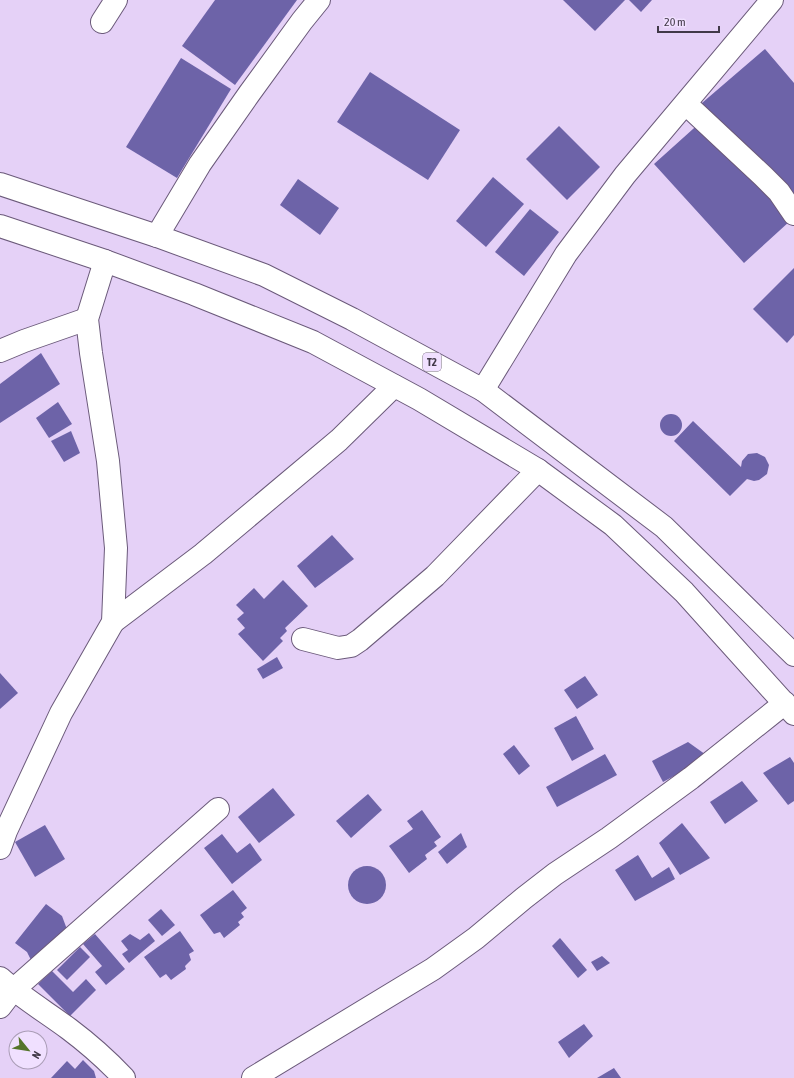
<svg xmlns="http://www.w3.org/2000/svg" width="794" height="1078" font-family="'Asap Condensed',sans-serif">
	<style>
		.building { fill: #6d63a8 }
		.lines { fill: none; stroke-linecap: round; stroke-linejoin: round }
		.minor-casing { stroke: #6b5a7a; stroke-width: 24 }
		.highway-casing { stroke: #6b5a7a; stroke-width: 24 }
		.minor { stroke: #fff; stroke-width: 22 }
		.highway { stroke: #fff; stroke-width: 22 }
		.labels { text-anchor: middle; stroke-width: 4; stroke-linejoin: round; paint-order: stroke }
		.shield { fill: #f0e0ff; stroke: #766b7f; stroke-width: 1 }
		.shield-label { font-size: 11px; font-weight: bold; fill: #413948 }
	</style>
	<rect width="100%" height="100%" fill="#e5d1f7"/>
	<g class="building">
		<polygon points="215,0 297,0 235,85 182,46"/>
		<polygon points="563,0 625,0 595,31"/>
		<polygon points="629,0 652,0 641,12"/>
		<polygon points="765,49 794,83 794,226 790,221 744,263 654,164 703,120 695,109"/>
		<polygon points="181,58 231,89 177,178 126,147"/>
		<polygon points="370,72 460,130 428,180 337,122"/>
		<polygon points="559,126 600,167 567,200 526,159"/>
		<polygon points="493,177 524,204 486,247 456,221"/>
		<polygon points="298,179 339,208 320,235 280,205"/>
		<polygon points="530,209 559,232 524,276 495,252"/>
		<polygon points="794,268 794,335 787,343 753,309"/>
		<polygon points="41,353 60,384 0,423 0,384"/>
		<polygon points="58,402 72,424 49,438 36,418"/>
		<circle cx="671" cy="425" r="11"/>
		<polygon points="693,421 741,467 742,461 748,454 757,453 765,457 769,465 767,474 759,480 754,481 747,479 730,496 674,441"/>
		<polygon points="71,431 80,453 64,462 51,441"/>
		<polygon points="332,535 354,559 315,588 297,566"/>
		<polygon points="283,580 308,606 285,628 287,631 280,638 283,641 263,661 238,634 245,628 237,619 244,613 236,605 254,588 264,599"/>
		<polygon points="277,657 283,668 263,679 257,669"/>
		<polygon points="0,673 18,693 0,709"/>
		<polygon points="585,676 598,695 577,709 564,690"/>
		<polygon points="576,716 594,749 572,761 554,728"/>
		<polygon points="688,742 709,757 663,782 652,761"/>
		<polygon points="514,745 530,766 519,775 503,754"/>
		<polygon points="605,754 617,775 557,807 546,787"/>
		<polygon points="790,757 794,763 794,801 788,805 763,773"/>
		<polygon points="742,781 758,801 725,824 710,802"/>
		<polygon points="273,788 295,815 259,843 238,817"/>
		<polygon points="368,794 382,810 351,838 336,821"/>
		<polygon points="422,810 441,837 434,842 437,846 425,855 427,859 409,873 389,846 413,829 407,821"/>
		<polygon points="682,823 710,858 680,875 659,843"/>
		<polygon points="45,825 65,859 35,877 15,842"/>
		<polygon points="461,833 467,847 447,864 438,852"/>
		<polygon points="222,834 237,853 250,843 262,860 232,884 204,848"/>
		<polygon points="638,855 652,878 669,867 675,879 635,901 615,870"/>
		<circle cx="367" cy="885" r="19"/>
		<polygon points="233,890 247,908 241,913 244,917 238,922 240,925 224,938 220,932 214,934 200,915"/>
		<polygon points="46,904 62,916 68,932 34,966 27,952 15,943"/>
		<polygon points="161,909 175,925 162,936 148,920"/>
		<polygon points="180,931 194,951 189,954 191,960 185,966 186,969 171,980 166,974 160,978 144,957"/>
		<polygon points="149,933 155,941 129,963 122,954 128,950 121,941 130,934 140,940"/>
		<polygon points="95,934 125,969 106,985 95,972 102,966 83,944"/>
		<polygon points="560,938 587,970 578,978 552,946"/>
		<polygon points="80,947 90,957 67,980 57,970"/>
		<polygon points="602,956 610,963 597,971 591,962"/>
		<polygon points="52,971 73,992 86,979 96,990 70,1016 38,984"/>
		<polygon points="584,1024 593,1036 569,1058 558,1042"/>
		<polygon points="83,1060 94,1071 96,1078 51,1078 67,1061 75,1069"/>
		<polygon points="614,1068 621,1078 597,1078"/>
	</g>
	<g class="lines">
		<g class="minor-casing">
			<g id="minor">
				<polyline points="102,22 116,0"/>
				<polyline points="686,104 763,176 779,192 794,214"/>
				<polyline points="0,226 105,261 194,294 313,342 419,399 538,470 613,525 684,592 794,714"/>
				<polyline points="157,236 200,164 249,94 302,21 319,0"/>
				<polyline points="0,351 24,341 87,319"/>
				<polyline points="483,390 566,254 625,175 772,0"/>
				<polyline points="113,622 203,554 339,440 394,386"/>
				<polyline points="303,639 338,648 351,646 360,640 435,576 538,470"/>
				<polyline points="0,848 6,831 61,713 113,622 116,548 108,461 91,353 87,319 105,261"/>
				<path d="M0,978C21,997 46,1012 69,1029C89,1044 107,1060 124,1078"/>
				<polyline points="0,1007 13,990 218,809"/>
				<polyline points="253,1078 433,969 476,938 524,898 555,874 609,838 691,778 785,703"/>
			</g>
		</g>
		<g class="highway-casing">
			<polyline id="highway" points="0,184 157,236 264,275 352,319 483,390 664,527 794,655"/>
		</g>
		<use href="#minor" class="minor"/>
		<use href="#highway" class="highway"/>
	</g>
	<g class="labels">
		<rect class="shield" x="423" y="353" width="18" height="18" rx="3"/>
		<g class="shield-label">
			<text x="432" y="366">T2</text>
		</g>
	</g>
	<g transform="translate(28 1050) rotate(120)"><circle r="19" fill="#f0e0ff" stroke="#aa9db6"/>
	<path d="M0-3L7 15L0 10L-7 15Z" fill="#55742b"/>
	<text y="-6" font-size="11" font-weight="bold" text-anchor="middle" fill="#413948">N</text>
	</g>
	<path d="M658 26v6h61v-6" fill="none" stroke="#413948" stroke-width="2"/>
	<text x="664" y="26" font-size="12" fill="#413948" stroke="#f0e0ff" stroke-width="3" paint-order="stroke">20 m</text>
</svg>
